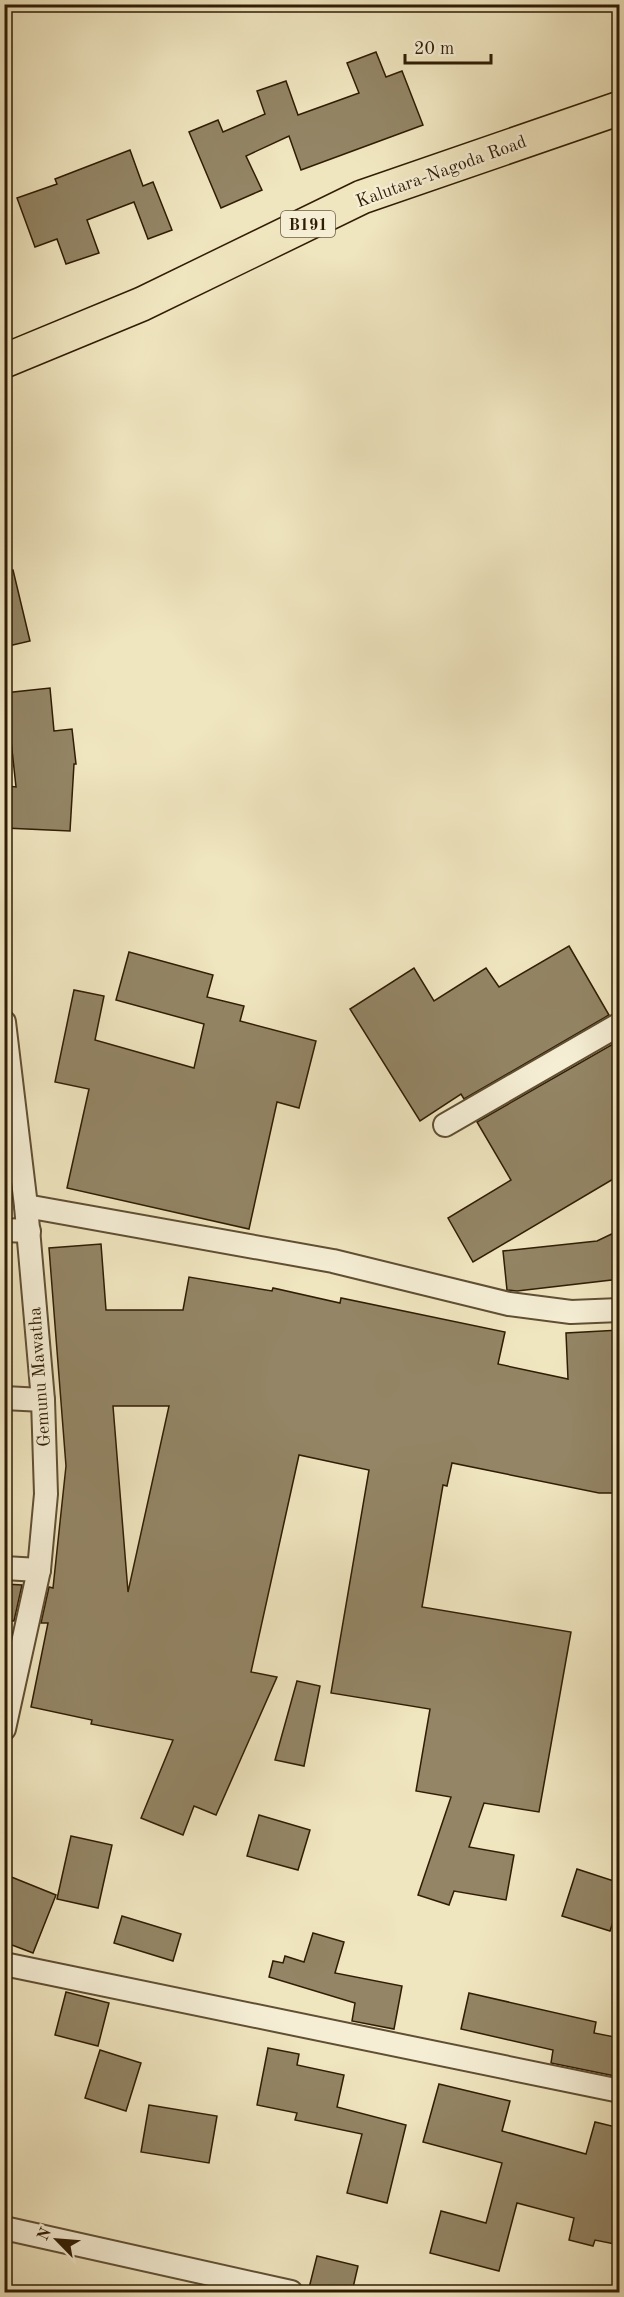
<svg xmlns="http://www.w3.org/2000/svg" width="624" height="2297" font-family="'Old Standard TT',serif">
	<style>
		.building { fill: #938565; stroke: #301d04; stroke-width: 1.5; fill-rule: evenodd }
		.lines { fill: none; stroke-linecap: round; stroke-linejoin: round }
		.street-casing { stroke: #604f33; stroke-width: 26 }
		.primary-casing { stroke: #301d04; stroke-width: 36 }
		.street { stroke: #f5eed5; stroke-width: 22 }
		.primary { stroke: #efe5bf; stroke-width: 33 }
		.labels { text-anchor: middle; stroke-width: 4.5; stroke-linejoin: round; paint-order: stroke }
		.shield { fill: #f5eed5; stroke: #6b5c43; stroke-width: 1.5 }
		.shield-label { font-size: 16px; font-weight: bold; fill: #301d04 }
		.street-label { font-size: 18px; fill: #301d04; stroke: #f5eed5 }
	</style>
	<rect width="100%" height="100%" fill="#efe5bf"/>
	<filter id="stains"><feTurbulence type="fractalNoise" baseFrequency=".00333" numOctaves="4"/><feColorMatrix values="0 0 0 0 .2 0 0 0 0 .09 0 0 0 0 .02 0 0 0 .5 -.17"/></filter>
	<radialGradient id="worn" r=".72"><stop offset=".6" stop-color="#630" stop-opacity="0"/><stop offset="1" stop-color="#630" stop-opacity=".3"/></radialGradient>
	<g class="building">
		<polygon points="376,52 386,77 402,71 423,125 301,170 289,136 246,156 262,190 221,208 189,132 218,120 223,132 265,114 257,91 286,81 298,115 359,93 347,63"/>
		<polygon points="130,150 143,186 153,182 172,230 148,239 134,202 87,220 99,253 66,264 57,239 35,247 17,198 57,184 55,179"/>
		<polygon points="13,570 30,641 4,647 4,571"/>
		<polygon points="50,688 54,731 72,729 76,764 74,764 70,831 5,828 8,786 16,787 10,731 4,732 4,693"/>
		<polygon points="569,946 609,1015 464,1099 461,1094 420,1121 350,1009 414,968 434,1001 486,968 499,987"/>
		<polygon points="129,952 213,975 207,997 244,1006 240,1021 316,1041 299,1108 277,1102 249,1229 67,1188 89,1089 55,1082 74,990 104,996 95,1040 194,1068 204,1024 116,1000"/>
		<polygon points="620,1040 620,1175 473,1262 448,1218 511,1180 477,1122"/>
		<polygon points="620,1230 620,1279 517,1291 507,1290 503,1251 597,1241"/>
		<path d="M101,1244L106,1310H183L189,1277L272,1291L273,1288L340,1303L341,1298L505,1332L498,1364L568,1379L566,1333L620,1330V1493H599L452,1463L447,1486L443,1485L422,1607L571,1632L539,1812L484,1803L469,1847L514,1855L506,1900L454,1891L449,1905L418,1895L451,1797L416,1791L430,1709L331,1693L369,1470L299,1455L251,1672L277,1677L216,1815L194,1806L183,1835L141,1818L173,1740L91,1724L92,1720L31,1707L48,1623H41L49,1587L53,1588L66,1466L49,1248ZM113,1406H169L128,1592Z"/>
		<polygon points="4,1584 22,1585 14,1621 4,1620"/>
		<polygon points="297,1681 320,1686 304,1766 275,1760"/>
		<polygon points="259,1815 310,1830 298,1870 247,1856"/>
		<polygon points="71,1836 112,1845 98,1908 57,1899"/>
		<polygon points="577,1869 620,1883 620,1901 610,1931 562,1916"/>
		<polygon points="4,1874 56,1895 33,1953 4,1942"/>
		<polygon points="122,1916 181,1934 173,1961 114,1943"/>
		<polygon points="313,1933 344,1942 335,1973 402,1986 394,2029 352,2021 355,2003 269,1977 273,1961 283,1963 285,1956 304,1962"/>
		<polygon points="66,1992 109,2003 98,2046 55,2035"/>
		<polygon points="469,1993 596,2022 594,2033 620,2038 620,2077 551,2063 553,2050 461,2029"/>
		<polygon points="268,2048 299,2054 297,2065 344,2075 337,2107 406,2125 387,2203 347,2193 362,2134 295,2120 297,2113 257,2105"/>
		<polygon points="100,2050 141,2063 126,2111 85,2098"/>
		<polygon points="439,2084 510,2101 502,2131 586,2154 595,2122 620,2128 620,2245 595,2240 593,2246 569,2240 574,2218 517,2203 499,2271 430,2253 441,2211 486,2223 502,2163 423,2142"/>
		<polygon points="149,2105 217,2116 209,2163 141,2152"/>
		<polygon points="317,2256 358,2266 352,2292 308,2292"/>
	</g>
	<g class="lines">
		<g class="street-casing">
			<g id="street">
				<polyline points="4,1022 26,1206 43,1400 46,1494 39,1570 4,1729"/>
				<polyline points="445,1125 620,1024"/>
				<polyline points="26,1206 333,1261 509,1304 571,1312 620,1310"/>
				<polyline points="4,1230 29,1231"/>
				<polyline points="4,1398 43,1400"/>
				<polyline points="4,1568 39,1570"/>
				<polyline points="4,1964 620,2091"/>
				<polyline points="4,2228 291,2292"/>
			</g>
		</g>
		<g class="primary-casing">
			<polyline id="primary" points="4,361 142,304 362,197 620,108"/>
		</g>
		<use href="#street" class="street"/>
		<use href="#primary" class="primary"/>
	</g>
	<g class="labels">
		<rect class="shield" x="281" y="211" width="54" height="26" rx="4.5"/>
		<g class="shield-label">
			<text x="308" y="230">B191</text>
		</g>
		<g class="street-label">
			<text transform="translate(441 171) rotate(-20)" y="6">Kalutara-Nagoda Road</text>
			<text transform="translate(39 1377) rotate(-94)" y="6">Gemunu Mawatha</text>
		</g>
	</g>
	<rect width="624" height="2297" fill="none" stroke="#efe5bf" stroke-width="24"/>
	<rect x="6" y="6" width="612" height="2285" fill="none" stroke="#301d04" stroke-width="3"/>
	<rect x="12" y="12" width="600" height="2273" fill="none" stroke="#301d04" stroke-width="1.5"/>
	<g transform="translate(57 2240) rotate(295)" stroke="#f5eed5" stroke-width="4.5" paint-order="stroke">
	<path d="M0-4.5L10 22L0 15L-10 22Z" fill="#301d04"/>
	<text y="-9" font-size="16" font-weight="bold" text-anchor="middle" fill="#301d04">N</text>
	</g>
	<path d="M405 54v9h86v-9" fill="none" stroke="#301d04" stroke-width="3"/>
	<text x="414" y="54" font-size="18" fill="#301d04" stroke="#f5eed5" stroke-width="4.5" paint-order="stroke">20 m</text>
	<rect width="100%" height="100%" filter="url(#stains)"/>
	<rect width="100%" height="100%" fill="url(#worn)"/>
</svg>
